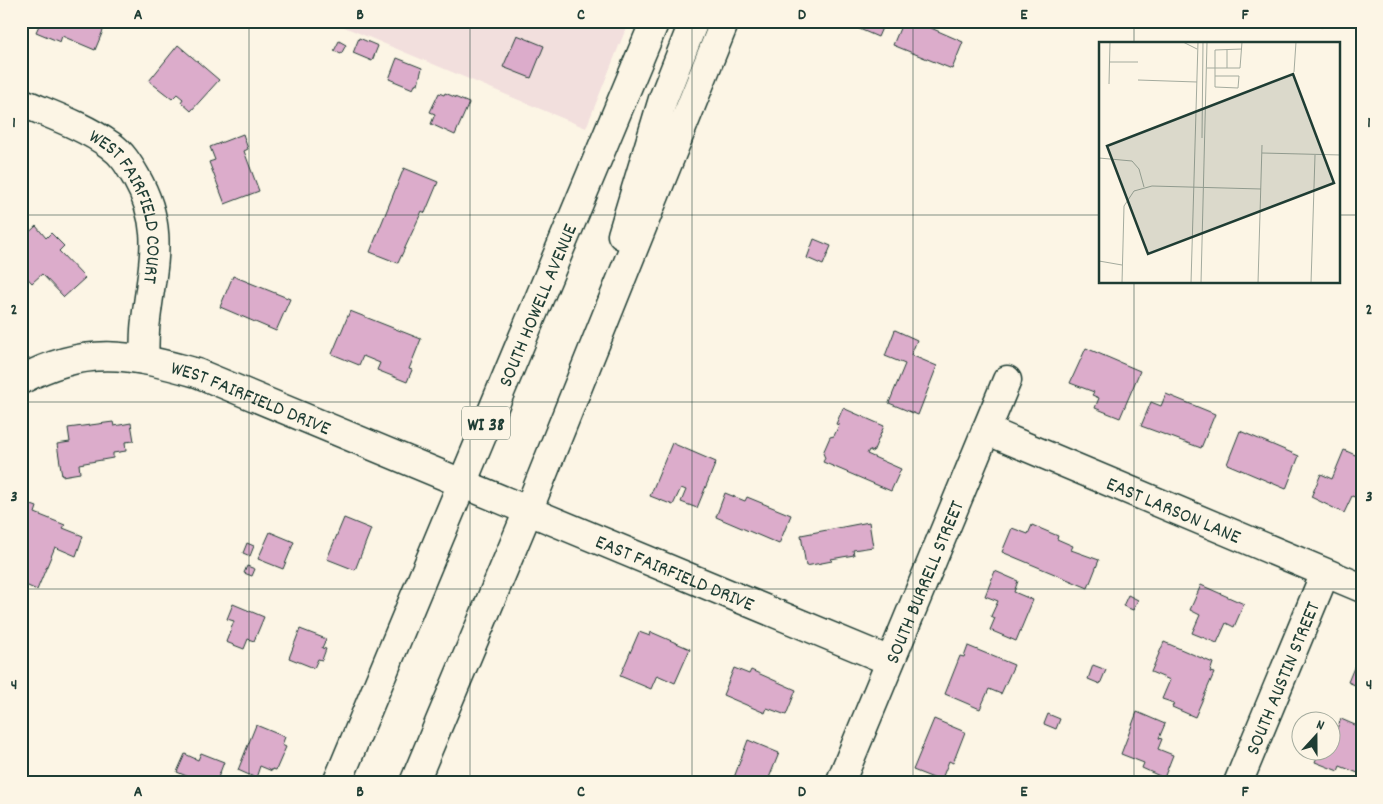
<svg xmlns="http://www.w3.org/2000/svg" width="1383" height="804" font-family="Dekko,sans-serif">
	<style>
		.built { fill: #f2dfdd }
		.building { fill: #dcaccb; stroke: #1f3d34 }
		.lines { fill: none; stroke-linecap: round; stroke-linejoin: round }
		.minor-casing { stroke: #1f3d34; stroke-width: 31 }
		.major-casing { stroke: #1f3d34; stroke-width: 31 }
		.minor { stroke: #fcf5e5; stroke-width: 28 }
		.major { stroke: #fcf5e5; stroke-width: 28 }
		.grid { fill: none; stroke: #1f3d34; stroke-width: 1; stroke-opacity: 0.55 }
		.labels { text-anchor: middle; stroke-width: 4.5; stroke-linejoin: round; paint-order: stroke }
		.shield { fill: #fcf5e5; stroke: #617469; stroke-width: 1 }
		.shield-label { font-size: 19px; font-weight: bold; fill: #1f3d34 }
		.street-label { font-size: 20px; fill: #1f3d34; stroke: #fcf5e5 }
		.inset-road { fill: none; stroke: #a4ab9e; stroke-width: 1 }
		.view { fill: #1f3d34; fill-opacity: 0.15; stroke: #1f3d34; stroke-width: 2.5 }
		.inset-edge { fill: none; stroke: #1f3d34; stroke-width: 2.5 }
		.neatline { fill: none; stroke: #1f3d34; stroke-width: 2 }
		.grid-label { font-size: 16px; text-anchor: middle; font-weight: bold; fill: #1f3d34 }
	</style>
	<rect width="100%" height="100%" fill="#fcf5e5"/>
	<filter id="ink" filterUnits="userSpaceOnUse"><feTurbulence type="fractalNoise" baseFrequency=".02" numOctaves="2"/><feDisplacementMap in="SourceGraphic" scale="10" xChannelSelector="R" yChannelSelector="G"/><feConvolveMatrix kernelMatrix="1 2 1 2 8 2 1 2 1" color-interpolation-filters="sRGB"/></filter>
	<g filter="url(#ink)">
		<polygon class="built" points="330,21 629,21 586,128"/>
		<g class="building">
			<polygon points="41,21 107,21 95,50 62,36 60,42 36,32"/>
			<polygon points="841,21 885,21 878,37"/>
			<polygon points="903,21 915,21 963,42 952,69 893,45"/>
			<polygon points="1308,21 1325,21 1322,27"/>
			<polygon points="517,35 544,46 531,78 503,67"/>
			<polygon points="359,38 378,46 372,61 353,53"/>
			<polygon points="339,41 346,45 341,54 334,51"/>
			<polygon points="178,45 219,80 191,111 181,102 183,99 177,94 172,99 149,81"/>
			<polygon points="397,58 422,68 418,84 416,83 413,89 389,79"/>
			<polygon points="439,93 444,95 445,93 469,103 455,135 431,124 435,114 430,112"/>
			<polygon points="243,134 248,149 244,151 259,191 225,204 209,162 215,160 210,147"/>
			<polygon points="404,168 438,182 425,213 422,211 398,263 370,252"/>
			<polygon points="36,226 46,238 51,233 64,246 59,251 85,278 64,297 42,274 32,283 21,271 21,240"/>
			<polygon points="814,239 831,246 823,265 807,258"/>
			<polygon points="233,276 290,299 276,331 220,307"/>
			<polygon points="350,311 421,339 409,369 412,370 407,382 377,370 380,363 363,356 359,365 332,354"/>
			<polygon points="895,330 917,340 911,355 937,366 918,415 889,403 905,364 885,356"/>
			<polygon points="1086,348 1140,371 1120,418 1095,408 1099,398 1092,395 1094,392 1070,383"/>
			<polygon points="1166,394 1215,414 1201,448 1141,426 1151,402 1161,406"/>
			<polygon points="843,408 884,426 873,452 869,450 867,454 901,469 891,491 823,462 825,458 823,453 830,437 834,436 839,425 836,424"/>
			<polygon points="113,422 114,426 131,423 134,441 125,442 126,451 113,453 113,458 79,464 80,473 62,476 57,444 70,442 68,428"/>
			<polygon points="1240,431 1299,456 1286,489 1227,464"/>
			<polygon points="672,443 716,462 697,508 681,502 686,490 681,488 673,505 650,496"/>
			<polygon points="1344,450 1362,458 1362,500 1352,496 1344,513 1311,497 1321,474 1332,479"/>
			<polygon points="725,493 745,501 747,497 791,515 779,544 716,517"/>
			<polygon points="21,501 37,507 35,513 65,525 63,528 83,536 76,556 55,547 37,590 21,583"/>
			<polygon points="344,518 371,529 355,570 327,559"/>
			<polygon points="869,522 873,547 853,550 854,555 831,559 832,561 806,566 801,535"/>
			<polygon points="1032,525 1058,536 1057,539 1073,546 1071,550 1099,560 1088,588 1002,552 1012,528 1028,534"/>
			<polygon points="270,532 294,542 283,569 258,559"/>
			<polygon points="247,543 254,546 250,556 243,553"/>
			<polygon points="247,566 255,569 252,576 244,573"/>
			<polygon points="995,571 1018,581 1014,592 1033,600 1016,641 990,630 995,618 991,616 998,601 985,596"/>
			<polygon points="1201,585 1244,604 1234,627 1226,623 1217,643 1192,633 1200,615 1190,610"/>
			<polygon points="1128,595 1138,600 1133,610 1123,606"/>
			<polygon points="233,604 264,617 254,641 248,639 244,649 226,642 234,621 227,619"/>
			<polygon points="300,629 326,639 322,648 326,649 322,660 318,659 314,668 289,658"/>
			<polygon points="639,632 650,636 651,632 690,649 675,683 657,675 651,689 620,676"/>
			<polygon points="1164,642 1213,663 1210,672 1214,673 1195,717 1172,707 1174,703 1162,699 1170,680 1151,672"/>
			<polygon points="968,646 1014,665 1001,694 989,689 980,709 945,694 960,656 964,657"/>
			<polygon points="1358,658 1362,660 1362,688 1348,682"/>
			<polygon points="1093,665 1106,670 1100,684 1088,679"/>
			<polygon points="734,668 749,674 751,670 796,690 786,715 767,708 765,713 723,695"/>
			<polygon points="1137,712 1165,724 1159,738 1162,739 1158,749 1173,755 1164,778 1142,768 1144,763 1121,754"/>
			<polygon points="1048,714 1060,719 1056,729 1044,724"/>
			<polygon points="934,719 965,732 953,763 949,761 941,781 913,770"/>
			<polygon points="1341,719 1362,728 1362,763 1358,773 1340,766 1338,771 1315,762 1319,752 1330,752 1330,740 1332,740"/>
			<polygon points="256,725 285,737 282,745 286,747 276,770 272,769 272,771 260,766 256,778 238,770"/>
			<polygon points="748,740 779,753 767,783 732,783"/>
			<polygon points="201,753 224,762 216,783 203,783 177,772 185,754 198,760"/>
		</g>
		<g class="lines">
			<g class="minor-casing">
				<g id="minor">
					<path id="s1" d="M21,102C51,115 84,126 110,145C122,153 129,165 136,177C166,230 152,265 146,320C144,333 145,346 144,358"/>
					<path id="s2" d="M21,380C85,345 130,354 197,373L890,661"/>
					<path id="s3" d="M986,430L1362,588"/>
					<path id="s4" d="M840,783L1007,380"/>
					<path id="s5" d="M1238,783L1325,573"/>
				</g>
			</g>
			<g class="major-casing">
				<g id="major">
					<polyline points="622,235 663,99 694,21"/>
					<path id="s6" d="M337,783L655,21"/>
					<polyline points="414,783 528,511 725,21"/>
				</g>
			</g>
			<use href="#minor" class="minor"/>
			<use href="#major" class="major"/>
		</g>
	</g>
	<path class="grid" d="M249,21V783M470,21V783M692,21V783M913,21V783M1134,21V44M21,215H1100M1339,215H1362M1134,282V783M21,402H1362M21,589H1362"/>
	<g class="labels">
		<rect class="shield" x="462" y="406.5" width="48" height="33" rx="4"/>
		<g class="shield-label">
			<text x="486" y="430">WI 38</text>
		</g>
		<g class="street-label">
			<text dy="7" stroke="none"><textPath href="#s1" startOffset="164">WEST FAIRFIELD COURT</textPath></text>
			<text dy="7" stroke="none"><textPath href="#s6" startOffset="518">SOUTH HOWELL AVENUE</textPath></text>
			<text dy="7" stroke="none"><textPath href="#s2" startOffset="241">WEST FAIRFIELD DRIVE</textPath></text>
			<text dy="7" stroke="none"><textPath href="#s3" startOffset="204">EAST LARSON LANE</textPath></text>
			<text dy="7" stroke="none"><textPath href="#s2" startOffset="700">EAST FAIRFIELD DRIVE</textPath></text>
			<text dy="7" stroke="none"><textPath href="#s4" startOffset="218">SOUTH BURRELL STREET</textPath></text>
			<text dy="7" stroke="none"><textPath href="#s5" startOffset="114">SOUTH AUSTIN STREET</textPath></text>
		</g>
	</g>
	<g transform="translate(1099 42)">
		<rect width="241" height="241" fill="#fcf5e5"/>
		<path class="inset-road" d="M84,0L98,7M10,20H39M108,26H141L143,0M128,26V7M195,30L197,0M116,34H140L139,46L116,45V8L143,7M39,38L98,40M10,42L11,0M103,96L104,0M163,111L242,113M0,116L33,119L40,127L45,145M0,219L23,223M23,241L25,164L35,149L53,144L162,147M92,241L99,0M102,241L108,0M159,241L163,103M212,241L216,113"/>
		<path class="view" d="M194,32L235,141L49,212L8,104Z"/>
		<rect width="241" height="241" class="inset-edge"/>
	</g>
	<rect width="1383" height="804" fill="none" stroke="#fcf5e5" stroke-width="55"/>
	<g transform="translate(1316 736) rotate(21)"><circle r="24" fill="#fcf5e5" stroke="#a4ab9e"/>
	<path d="M0-4L9 19L0 12L-9 19Z" fill="#1f3d34"/>
	<text y="-8" font-size="14" font-weight="bold" text-anchor="middle" fill="#1f3d34">N</text>
	</g>
	<rect x="28" y="28" width="1328" height="748" class="neatline"/>
	<g class="grid-label">
		<text x="138" y="19">A</text>
		<text x="360" y="19">B</text>
		<text x="581" y="19">C</text>
		<text x="802" y="19">D</text>
		<text x="1024" y="19">E</text>
		<text x="1245" y="19">F</text>
		<text x="14" y="127">1</text>
		<text x="1369" y="127">1</text>
		<text x="14" y="314">2</text>
		<text x="1369" y="314">2</text>
		<text x="14" y="501">3</text>
		<text x="1369" y="501">3</text>
		<text x="14" y="689">4</text>
		<text x="1369" y="689">4</text>
		<text x="138" y="796">A</text>
		<text x="360" y="796">B</text>
		<text x="581" y="796">C</text>
		<text x="802" y="796">D</text>
		<text x="1024" y="796">E</text>
		<text x="1245" y="796">F</text>
	</g>
</svg>
